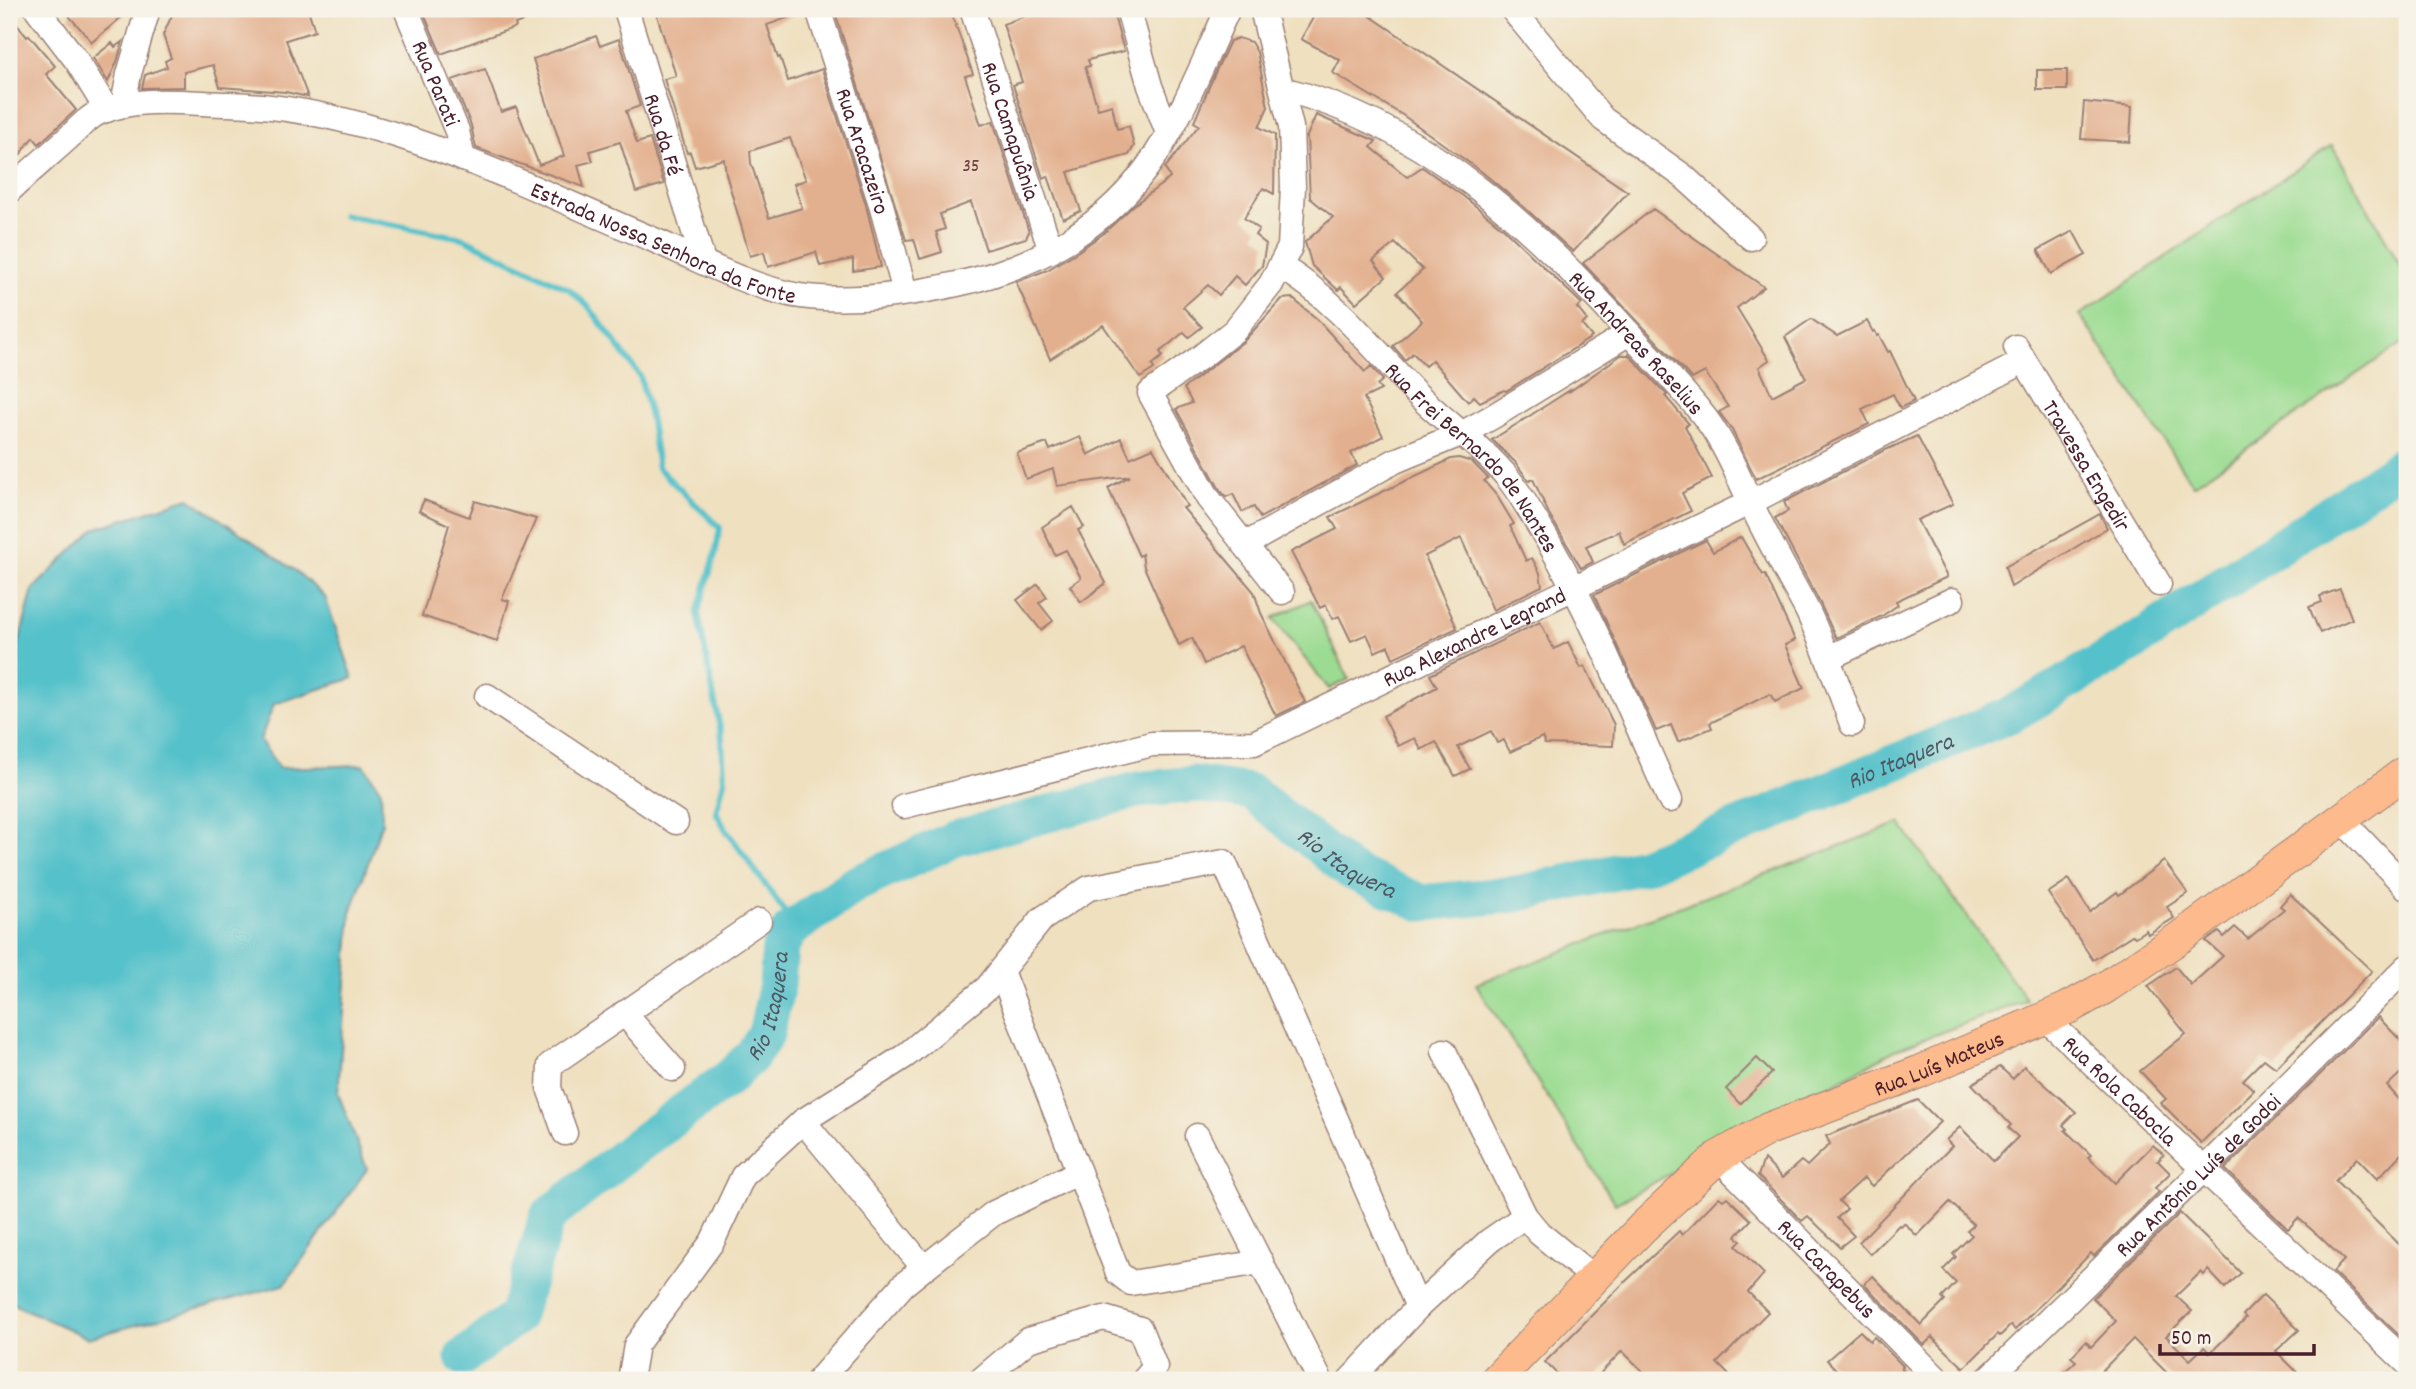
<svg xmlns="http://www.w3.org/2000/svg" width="2416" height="1389" font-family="Dekko,sans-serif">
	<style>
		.green { fill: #9bdc92; stroke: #727e5e; stroke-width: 2 }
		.water { fill: #54c1ca; stroke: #4f707a; stroke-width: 2 }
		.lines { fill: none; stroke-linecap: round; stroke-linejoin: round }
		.stream { stroke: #54c1ca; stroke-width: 6 }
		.river { stroke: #54c1ca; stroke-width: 37 }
		.building { fill: #e3b08f; fill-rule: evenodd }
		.minor-casing { stroke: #9c8076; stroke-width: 27 }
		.major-casing { stroke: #9c8076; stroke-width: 34 }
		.minor { stroke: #fff; stroke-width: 24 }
		.major { stroke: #fcba8d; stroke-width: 32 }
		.labels { text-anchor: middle; stroke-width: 6; stroke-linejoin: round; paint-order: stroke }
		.number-label { font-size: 19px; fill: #704344 }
		.street-label { font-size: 23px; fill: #4a1f2b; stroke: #f7f3e8 }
		.water-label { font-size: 24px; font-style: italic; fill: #4e5863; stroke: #f7f3e8 }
	</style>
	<rect width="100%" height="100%" fill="#f7f3e8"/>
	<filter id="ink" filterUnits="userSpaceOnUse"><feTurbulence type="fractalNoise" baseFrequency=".0143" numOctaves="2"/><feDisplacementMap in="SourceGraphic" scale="14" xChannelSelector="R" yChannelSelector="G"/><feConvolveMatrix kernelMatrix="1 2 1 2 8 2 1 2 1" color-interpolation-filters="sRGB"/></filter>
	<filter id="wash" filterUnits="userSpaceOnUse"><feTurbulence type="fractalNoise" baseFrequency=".00686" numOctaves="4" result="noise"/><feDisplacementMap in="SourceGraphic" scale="28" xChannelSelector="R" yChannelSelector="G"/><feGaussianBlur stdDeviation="1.57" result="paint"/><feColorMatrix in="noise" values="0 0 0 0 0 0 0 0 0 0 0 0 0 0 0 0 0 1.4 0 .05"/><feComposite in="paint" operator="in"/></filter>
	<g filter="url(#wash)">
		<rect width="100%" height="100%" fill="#efe0c0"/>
		<g class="green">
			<polygon points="2332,145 2407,277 2407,340 2193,485 2080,315"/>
			<polygon points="1311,600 1349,679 1329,689 1273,618"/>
			<polygon points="1900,823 2027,1000 1897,1049 1615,1204 1476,984"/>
		</g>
		<polygon class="water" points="189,498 296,571 325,597 353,678 274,704 260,740 279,768 364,765 381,791 382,822 351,913 338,1093 367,1169 284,1285 88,1338 9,1302 9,681 33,589 94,529"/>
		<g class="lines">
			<polyline class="stream" points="343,215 463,238 569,289 589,307 640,376 651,421 658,468 720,528 715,555 698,613 722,739 724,781 716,812 726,830 795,926"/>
			<path class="river" id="s1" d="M463,1357L516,1317L548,1216L638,1145L730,1077L752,1056L766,1034L777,985L780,948L790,930L854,885L954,839L1137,790L1195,784L1251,792L1350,871L1422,903L1516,894L1643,866L2012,714L2132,644L2407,462"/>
		</g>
		<g id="blocks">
			<g class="building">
				<polygon points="79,9 131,9 92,42 69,16"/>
				<polygon points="193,9 308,9 315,31 286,40 308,97 286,92 220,87 213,65 184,72 184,87 142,88 145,75 167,67 165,61 171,58 163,35 172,15"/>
				<polygon points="422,9 551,9 551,11 515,24 516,27 441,54"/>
				<path d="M655,9H804V12L767,25L778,58L780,57L788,81L822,69L866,205L881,267L853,271V259L820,266L816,252L768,267L764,252L750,256L726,174L724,159L695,167L690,152L687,153L664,79L676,76ZM790,138L806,180L794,184L802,208L769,218L751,163L750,151Z"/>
				<polygon points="834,9 950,9 973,74 965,76 981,125 993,121 1029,232 1026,238 986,250 971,202 940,214 945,229 936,232 942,252 920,259 914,239 906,240"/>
				<polygon points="1045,9 1112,9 1124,51 1088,60 1090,66 1085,67 1098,109 1112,105 1117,129 1129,126 1134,146 1129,155 1068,172 1081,211 1063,219 1048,176 1043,178 1013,85 1022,82 1003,24"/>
				<polygon points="1318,9 1360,9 1628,192 1573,252 1524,207 1482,172 1404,116 1333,73 1340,60 1301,39"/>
				<polygon points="9,15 27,37 29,35 55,66 46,74 76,110 39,144 33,137 9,170"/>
				<polygon points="596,36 600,46 619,39 640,106 626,111 637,143 650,139 664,184 636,192 620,142 590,151 593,161 578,165 584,187 476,148 471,125 452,80 485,69 501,112 516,107 539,165 564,156 533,59"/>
				<polygon points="1238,38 1251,42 1257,52 1268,107 1259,127 1275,135 1274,194 1263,188 1244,218 1259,229 1255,235 1266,244 1262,266 1245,285 1235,276 1219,295 1208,285 1183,307 1202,327 1189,337 1184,332 1160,352 1163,356 1152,365 1154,369 1140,378 1103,325 1050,359 1016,282 1047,270 1077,252 1103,234 1134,205 1170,178 1165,168 1199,125 1194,122 1215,73 1230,41"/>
				<polygon points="123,41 117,62 108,82 93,58 112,43 115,47"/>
				<rect x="2037" y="70" width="30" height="20"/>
				<polygon points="2084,102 2132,107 2130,142 2081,139"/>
				<polygon points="1316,115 1376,141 1371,147 1407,177 1422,167 1463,196 1504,229 1582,304 1577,308 1587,320 1582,325 1592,337 1506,391 1504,390 1480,402 1474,396 1468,402 1432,360 1425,366 1413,353 1405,360 1393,346 1422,321 1397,292 1423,270 1395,243 1373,261 1386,277 1356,303 1341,287 1338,290 1312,266 1305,242 1333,217 1310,198 1307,136"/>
				<polygon points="1653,209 1764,287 1737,308 1769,360 1759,367 1772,396 1806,378 1785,337 1811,319 1837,336 1867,321 1873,332 1875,331 1877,336 1879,335 1888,352 1890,351 1914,401 1900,408 1893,394 1862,409 1869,424 1756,479 1731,428 1719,412 1728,407 1705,372 1692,379 1583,263"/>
				<polygon points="2073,231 2086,255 2051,274 2038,250"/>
				<polygon points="1292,298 1317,319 1365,372 1371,366 1383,380 1377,385 1381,390 1364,398 1383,436 1351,453 1357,465 1260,518 1254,507 1242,512 1233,494 1226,497 1220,490 1176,409 1192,403 1184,388 1244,341 1282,299"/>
				<polygon points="1621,355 1629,355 1667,395 1665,396 1689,424 1685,426 1712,478 1682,493 1691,511 1624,544 1619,531 1586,546 1593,562 1581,568 1549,514 1533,479 1529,481 1515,462 1492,440 1570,390 1569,392"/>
				<polygon points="1917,436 1953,504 1917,520 1947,577 1896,601 1898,605 1882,616 1836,638 1820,603 1775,518 1788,511 1784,502 1881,452"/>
				<polygon points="1080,437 1088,455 1121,438 1130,458 1153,448 1187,506 1183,508 1254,592 1261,613 1305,702 1276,716 1241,646 1204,664 1192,638 1179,645 1144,567 1142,554 1139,556 1108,488 1130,476 1057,486 1053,469 1026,479 1017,453 1047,443 1050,450"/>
				<polygon points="1459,458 1472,462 1488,478 1484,481 1497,496 1514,524 1510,526 1526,561 1532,558 1540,573 1542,586 1493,610 1461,538 1425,556 1457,628 1393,658 1388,646 1375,652 1367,634 1351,641 1339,616 1333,619 1326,605 1320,608 1291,552 1337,529 1330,517 1451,459"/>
				<polygon points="424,500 469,517 475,501 536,519 502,599 509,601 497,641 422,616 449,525 419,511"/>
				<polygon points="1073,507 1084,527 1078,530 1106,583 1081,602 1070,586 1081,578 1066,550 1055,555 1042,527"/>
				<polygon points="2100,514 2107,528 2011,587 2005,567"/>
				<polygon points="1741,537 1763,575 1765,574 1795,640 1785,645 1804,688 1775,702 1770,694 1710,723 1712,728 1678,742 1671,725 1656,731 1594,595 1706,540 1713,552"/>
				<polygon points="1038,584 1047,597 1039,603 1053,621 1041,630 1017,600"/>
				<polygon points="2340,589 2352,619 2320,633 2309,607 2322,602 2320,596"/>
				<polygon points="1540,622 1554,649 1568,642 1581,668 1585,666 1614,725 1613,746 1545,744 1542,737 1510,752 1504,740 1497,743 1491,731 1458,747 1470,769 1455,776 1436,742 1421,750 1415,738 1398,746 1383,716 1437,687 1430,675"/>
				<polygon points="2164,861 2188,893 2167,907 2174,918 2148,934 2146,930 2135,937 2132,935 2093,960 2048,893 2069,879 2090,912 2117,892 2119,895"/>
				<polygon points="2290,894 2372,971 2276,1068 2264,1059 2243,1080 2254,1090 2201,1143 2161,1103 2166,1099 2140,1071 2186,1034 2148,986 2176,967 2191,985 2223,956 2206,941 2219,932 2224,937 2235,927 2248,939 2284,909 2280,906"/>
				<polygon points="2378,1017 2407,1047 2407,1067 2387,1086 2407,1108 2407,1148 2377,1179 2357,1158 2335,1181 2407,1252 2407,1343 2333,1272 2344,1260 2320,1237 2298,1218 2288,1229 2225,1169"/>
				<polygon points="1757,1058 1772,1073 1740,1104 1726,1089"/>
				<polygon points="2024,1066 2076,1112 2063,1125 2067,1129 2065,1130 2091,1155 2088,1157 2115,1183 2153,1145 2164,1155 2158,1161 2170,1173 2155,1188 2159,1192 2094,1256 2091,1253 2015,1330 2011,1325 2000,1336 1998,1334 1964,1368 1932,1337 1924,1345 1864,1284 1873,1276 1921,1325 1945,1301 1942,1298 1956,1283 1943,1270 1956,1257 1953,1254 1972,1235 1967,1231 1974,1225 1950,1202 1917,1236 1904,1223 1901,1226 1899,1225 1870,1254 1859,1242 1952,1146 1946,1140 1960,1127 1994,1161 2018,1137 2008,1128 2011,1125 1972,1084 2000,1067 2013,1079"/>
				<polygon points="1918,1100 1940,1122 1872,1186 1864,1178 1839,1201 1847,1209 1837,1218 1854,1236 1840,1247 1808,1216 1802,1221 1758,1176 1764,1159 1782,1178 1801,1161 1807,1166 1830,1144 1826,1136"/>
				<polygon points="1719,1197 1723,1200 1727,1197 1751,1220 1736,1236 1741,1241 1736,1246 1764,1274 1748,1292 1768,1312 1717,1363 1734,1380 1652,1380 1622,1351 1594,1380 1563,1380 1545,1362 1625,1282 1679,1231 1682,1235"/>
				<polygon points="2180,1213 2241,1273 2225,1288 2208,1270 2204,1275 2201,1272 2176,1296 2192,1311 2166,1336 2190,1360 2204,1347 2210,1353 2246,1318 2243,1315 2263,1295 2299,1330 2276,1351 2305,1380 2174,1380 2133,1339 2093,1380 2056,1380 2076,1361 2071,1357 2086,1341 2091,1347 2116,1321 2093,1298"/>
				<polygon points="1860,1331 1870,1341 1874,1337 1903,1366 1901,1368 1904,1371 1895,1380 1846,1380 1827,1360"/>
			</g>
		</g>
	</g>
	<g filter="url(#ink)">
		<use href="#blocks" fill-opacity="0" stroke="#9c8076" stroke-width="2"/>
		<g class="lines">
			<g class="minor-casing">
				<g id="minor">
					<polyline points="37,9 77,61 107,110"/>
					<path id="s2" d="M406,9L457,131L463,159"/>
					<path id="s3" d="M626,9L703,261"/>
					<path id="s4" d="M818,9L880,201L905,292"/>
					<path id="s5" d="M972,9L1051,251"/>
					<polyline points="1128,9 1150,86 1168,133"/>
					<polyline points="1262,9 1291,127 1293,187 1290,247 1271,284 1235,330 1202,356 1150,393 1208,498 1282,592"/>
					<polyline points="1512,9 1603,119 1683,176 1751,238"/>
					<path id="s6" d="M1282,89C1422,123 1534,227 1628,332C1655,362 1685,390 1709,423C1731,454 1744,492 1762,526C1776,554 1792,582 1807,610C1825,647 1838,686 1852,724"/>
					<polyline points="123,105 129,74 148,9"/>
					<path id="s7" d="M9,191C28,173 48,156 67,139C77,130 88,117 100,112C138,96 187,103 228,104C374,107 521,184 654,240C697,259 754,289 800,296C851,303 907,295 957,284C1037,267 1109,226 1155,156C1185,110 1205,58 1228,9"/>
					<path id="s8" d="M1280,266C1332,297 1370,344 1411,388C1442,421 1480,444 1508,478C1523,497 1535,520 1548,541C1596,623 1631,713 1670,800"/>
					<path id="s9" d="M2016,347L2159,584"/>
					<polyline points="1246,544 1395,461 1463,433 1492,417 1629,333"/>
					<polyline points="1828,658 1952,600"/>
					<polyline points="487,696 676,822"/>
					<path id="s10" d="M904,806L1152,744L1254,743L1751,502L2011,368"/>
					<polyline points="2340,818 2407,888"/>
					<polyline points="1001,971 1118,1273 1131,1283 1261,1262"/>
					<polyline points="624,1013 673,1069"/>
					<path id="s11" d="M2046,1019L2407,1363"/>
					<polyline points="1444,1051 1525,1216 1539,1233 1594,1278"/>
					<polyline points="803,1121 924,1268"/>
					<polyline points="565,1133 549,1088 550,1065 759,921"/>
					<polyline points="1197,1136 1320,1380"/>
					<path id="s12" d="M1718,1157L1938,1380"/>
					<polyline points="630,1380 636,1345 712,1242 743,1176 803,1121 905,1056 987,988 1042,919 1089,888 1224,862 1418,1307"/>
					<polyline points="819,1380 903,1285 924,1268 994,1213 1079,1172"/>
					<polyline points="981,1380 1028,1340 1104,1318 1140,1329 1155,1367 1144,1380"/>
					<polyline points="1350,1380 1418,1307 1489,1241 1525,1216"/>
					<path id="s13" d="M1987,1380L2203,1170L2407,967"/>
				</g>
			</g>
			<g class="major-casing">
				<g id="major">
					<path id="s14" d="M1496,1380L1642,1228L1718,1157L1768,1129L1919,1072L2068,1008L2106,987L2179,938L2407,771"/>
				</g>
			</g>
			<use href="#minor" class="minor"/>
			<use href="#major" class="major"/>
		</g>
	</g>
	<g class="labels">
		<g class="number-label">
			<text x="971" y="171">35</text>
		</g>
		<g class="street-label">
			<text dy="8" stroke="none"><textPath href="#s2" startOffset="80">Rua Parati</textPath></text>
			<text dy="8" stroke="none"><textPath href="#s5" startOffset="128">Rua Camapuânia</textPath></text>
			<text dy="8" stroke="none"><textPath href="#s3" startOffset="131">Rua da Fé</textPath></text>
			<text dy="8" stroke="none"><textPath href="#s4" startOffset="149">Rua Aracazeiro</textPath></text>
			<text dy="8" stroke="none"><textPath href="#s7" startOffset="710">Estrada Nossa Senhora da Fonte</textPath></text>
			<text dy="8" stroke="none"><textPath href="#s6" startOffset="443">Rua Andreas Raselius</textPath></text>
			<text dy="8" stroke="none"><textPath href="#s8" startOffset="273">Rua Frei Bernardo de Nantes</textPath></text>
			<text dy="8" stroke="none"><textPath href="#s9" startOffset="138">Travessa Engedir</textPath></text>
			<text dy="8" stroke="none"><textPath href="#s10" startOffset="602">Rua Alexandre Legrand</textPath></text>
			<text dy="8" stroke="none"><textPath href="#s14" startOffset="555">Rua Luís Mateus</textPath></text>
			<text dy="8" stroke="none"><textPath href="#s11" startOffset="103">Rua Rola Cabocla</textPath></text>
			<text dy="8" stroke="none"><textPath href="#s13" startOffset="294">Rua Antônio Luís de Godoi</textPath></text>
			<text dy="8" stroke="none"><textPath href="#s12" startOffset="156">Rua Carapebus</textPath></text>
		</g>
		<g class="water-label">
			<text dy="8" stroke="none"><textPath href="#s1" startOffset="1766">Rio Itaquera</textPath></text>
			<text dy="8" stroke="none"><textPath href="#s1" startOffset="1178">Rio Itaquera</textPath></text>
			<text dy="8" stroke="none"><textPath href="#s1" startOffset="485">Rio Itaquera</textPath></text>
		</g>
	</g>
	<rect width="2416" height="1389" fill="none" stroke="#f7f3e8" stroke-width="35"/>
	<path d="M2160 1344v10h154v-10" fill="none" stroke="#4a1f2b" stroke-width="3.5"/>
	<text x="2171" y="1344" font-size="21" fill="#4a1f2b" stroke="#f7f3e8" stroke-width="5" paint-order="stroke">50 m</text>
</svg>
